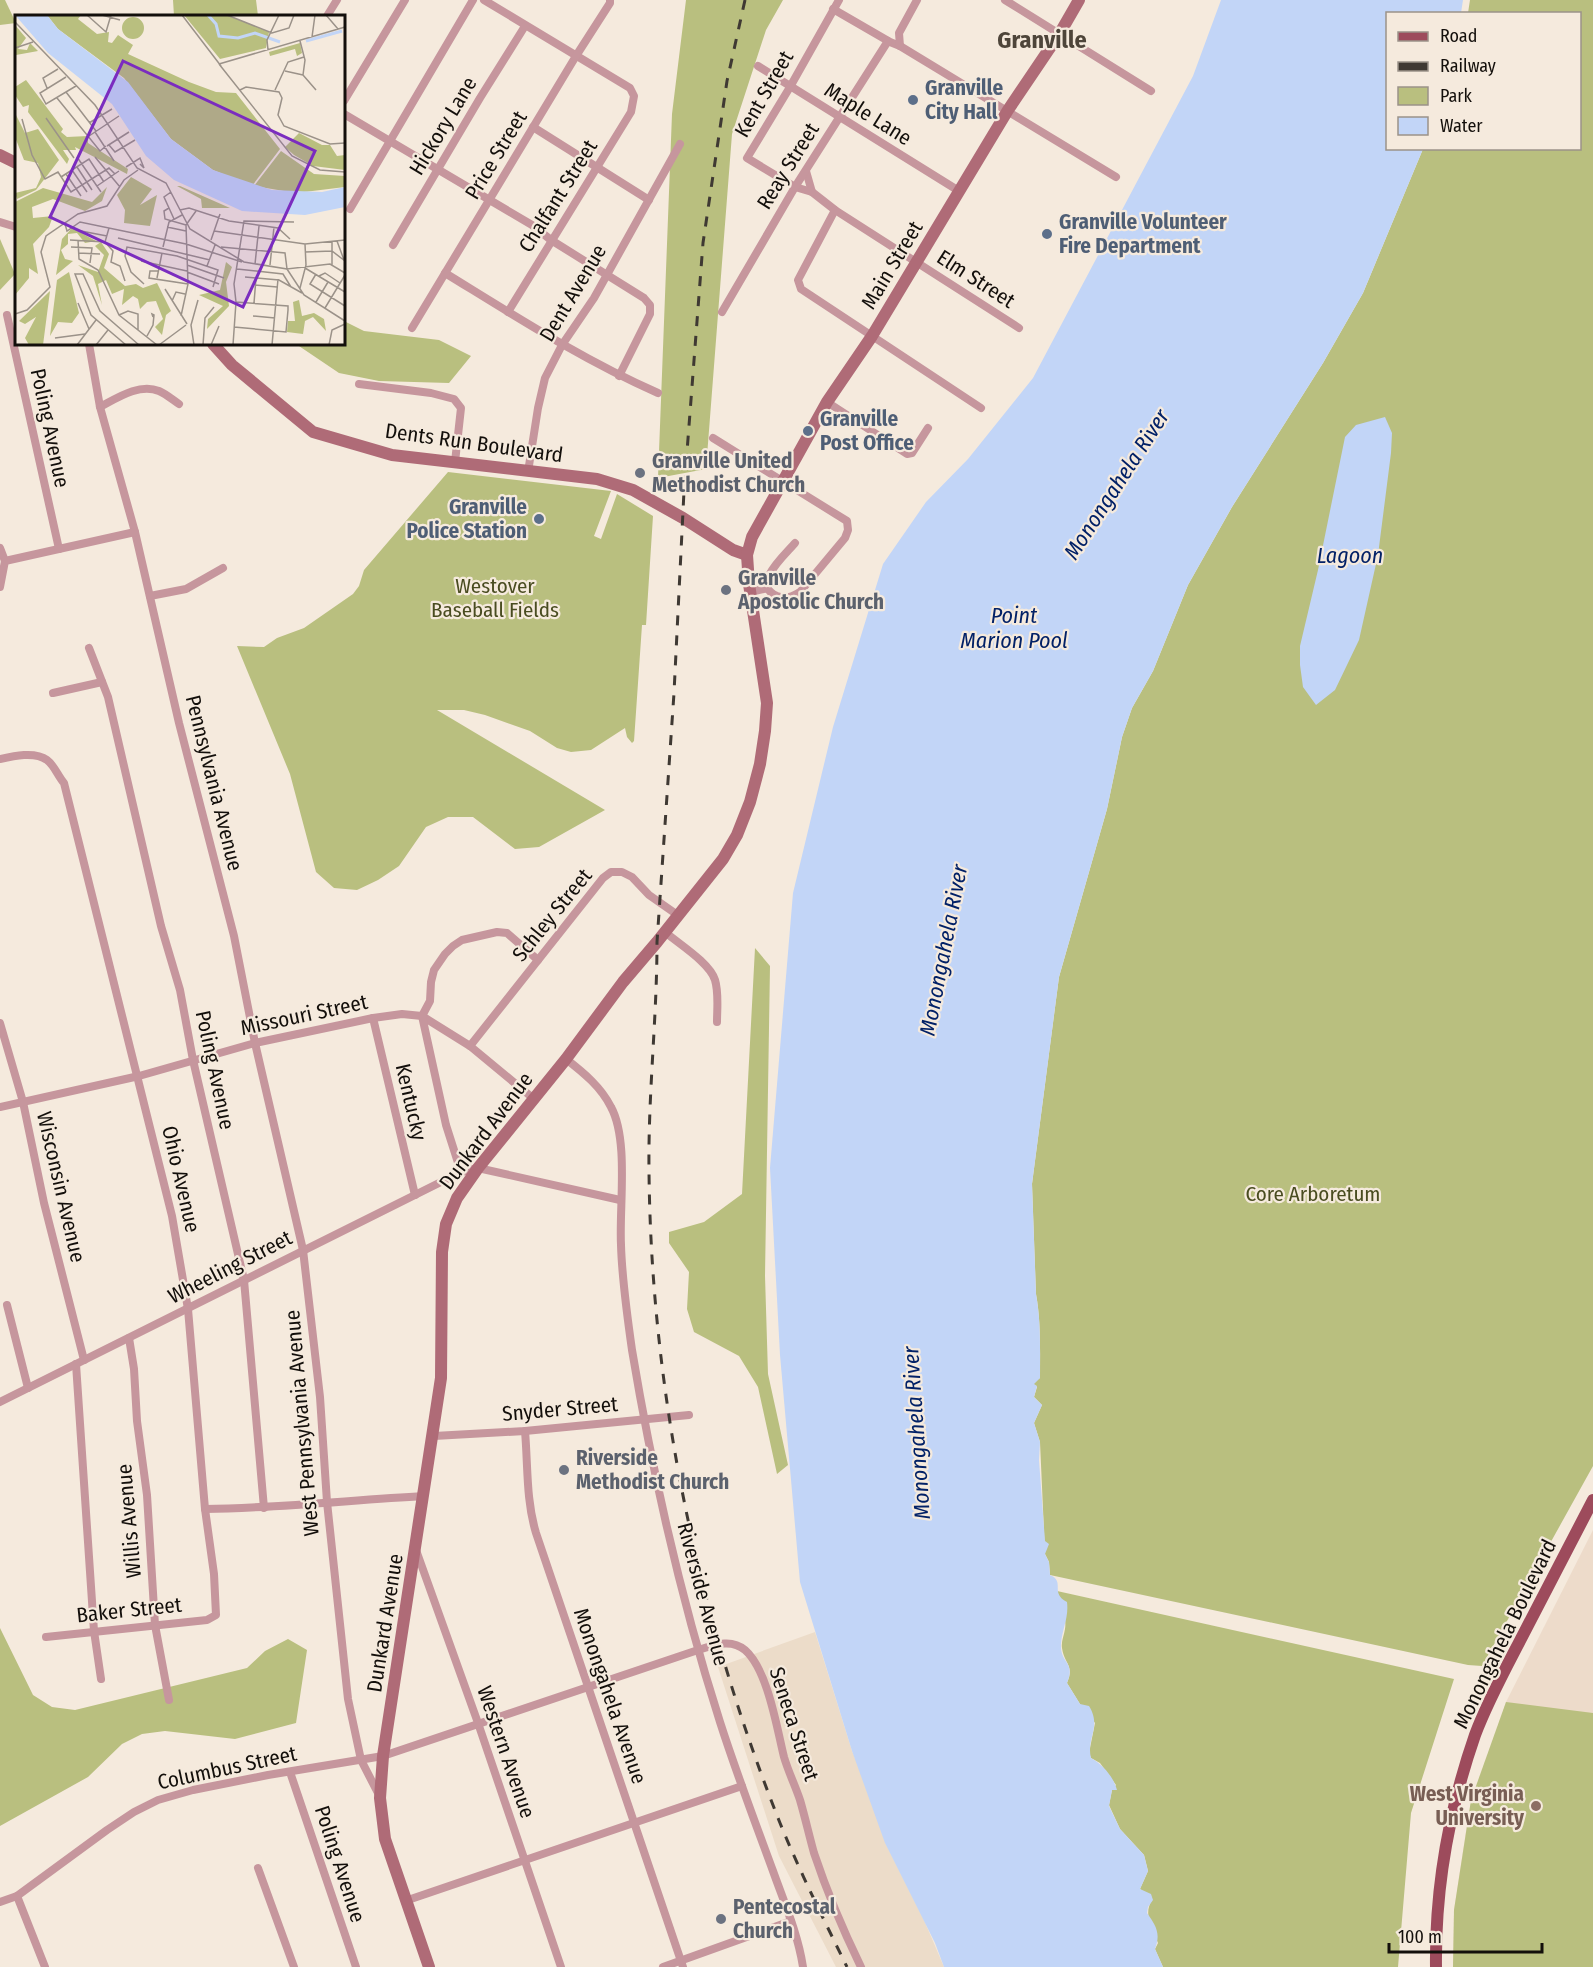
<svg xmlns="http://www.w3.org/2000/svg" width="1593" height="1967" font-family="'Fira Sans Condensed',sans-serif">
	<style>
		.built { fill: #ecdcc9 }
		.education { fill: #eddbca }
		.green { fill: #b9bf7f }
		.water { fill: #c2d5f7 }
		.lines { fill: none; stroke-linecap: round; stroke-linejoin: round }
		.street { stroke: #c6969d; stroke-width: 8 }
		.secondary { stroke: #af6b77; stroke-width: 12 }
		.primary { stroke: #9d4b5c; stroke-width: 12 }
		.rail { stroke: #3f3933; stroke-width: 3; stroke-dasharray: 10 10; stroke-linecap: butt }
		.service-dot { fill: #5c6f8a; stroke: #f5eadd; stroke-width: 2 }
		.worship-dot { fill: #6b7280; stroke: #f5eadd; stroke-width: 2 }
		.education-dot { fill: #8d6e63; stroke: #f5eadd; stroke-width: 2 }
		.labels { text-anchor: middle; stroke-width: 4.5; stroke-linejoin: round; paint-order: stroke }
		.service-label { font-size: 21px; font-weight: bold; fill: #4e5e75; stroke: #f5eadd; text-anchor: start }
		.street-label { font-size: 21px; fill: #130f0b; stroke: #f5eadd }
		.worship-label { font-size: 21px; font-weight: bold; fill: #5b616d; stroke: #f5eadd; text-anchor: start }
		.park-label { font-size: 21px; fill: #494c20; stroke: #f5eadd }
		.education-label { font-size: 21px; font-weight: bold; fill: #785e54; stroke: #f5eadd; text-anchor: end }
		.water-label { font-size: 22px; font-style: italic; fill: #022167; stroke: #f5eadd }
		.quarter-label { font-size: 24px; font-weight: bold; fill: #4e453a; stroke: #f5eadd }
		.inset-river { fill: none; stroke: #c2d5f7; stroke-width: 3 }
		.inset-road { fill: none; stroke: #9b9289; stroke-width: 1.5 }
		.view { fill: #7b2cbf; fill-opacity: 0.15; stroke: #7b2cbf; stroke-width: 3 }
		.inset-edge { fill: none; stroke: #130f0b; stroke-width: 3 }
	</style>
	<rect width="100%" height="100%" fill="#f5eadd"/>
	<polygon class="built" points="815,1632 852,1751 944,1967 836,1967 779,1856 718,1667"/>
	<polygon class="education" points="1593,1530 1593,1967 1453,1967 1454,1910 1467,1825 1506,1702"/>
	<g class="green">
		<polygon points="0,0 5,0 16,23 0,25"/>
		<polygon points="173,0 256,0 258,16 174,16"/>
		<polygon points="686,0 783,0 766,30 732,134 706,469 658,478 672,114"/>
		<path d="M1470,0H1593V1466L1482,1666L1468,1665L1050,1575L1049,1562L1045,1554L1040,1442L1034,1423L1042,1405L1034,1397L1037,1387L1033,1384L1035,1381L1040,1378C1040,1350 1041,1321 1036,1294L1032,1184L1059,977L1107,809L1122,737L1132,708L1153,671L1188,585L1232,507L1323,363L1363,293L1423,149L1580,148V14L1468,13Z"/>
		<polygon points="0,239 15,274 0,290"/>
		<polygon points="344,321 364,331 439,340 471,356 449,383 379,381 339,373 296,344 344,344"/>
		<polygon points="448,472 611,491 594,536 601,539 617,494 653,516 646,625 642,625 634,741 632,743 627,737 625,728 591,750 571,752 557,748 530,731 485,715 464,710 437,710 605,810 539,847 515,849 473,817 448,817 426,827 399,866 378,880 357,890 334,888 316,872 290,774 237,646 264,647 277,638 304,628 353,594 359,586 364,570"/>
		<polygon points="755,948 770,966 765,1276 768,1374 788,1465 777,1474 758,1387 739,1356 694,1332 687,1309 689,1272 669,1243 669,1232 704,1222 742,1194"/>
		<path d="M1057,1591L1454,1679L1411,1813L1398,1967H1163L1155,1949L1158,1943C1152,1928 1143,1914 1152,1900L1140,1889L1148,1871L1144,1855L1120,1829L1109,1805L1112,1790L1116,1785L1100,1763L1091,1758L1089,1753L1095,1723L1080,1704L1067,1683C1075,1665 1064,1664 1062,1648C1061,1641 1064,1636 1065,1629C1067,1618 1061,1601 1057,1591Z"/>
		<polygon points="0,1628 33,1695 52,1707 75,1710 247,1668 265,1651 288,1639 307,1650 296,1723 235,1739 165,1731 142,1734 122,1744 88,1777 0,1826"/>
		<polygon points="1506,1702 1593,1713 1593,1967 1453,1967 1454,1910 1471,1800"/>
	</g>
	<g class="water">
		<path d="M1221,0H1463L1461,13L1388,14V148L1423,149L1363,293L1323,363L1232,507L1188,585L1153,671L1132,708L1122,737L1107,809L1059,977L1032,1184L1036,1294C1041,1321 1040,1350 1040,1378L1034,1384L1037,1386L1034,1397L1042,1405L1034,1423L1040,1442L1039,1460L1045,1541L1049,1544L1045,1554L1049,1562L1050,1575C1066,1582 1049,1592 1067,1602C1069,1618 1062,1629 1061,1644C1060,1664 1076,1661 1067,1683L1080,1704L1089,1706C1102,1727 1086,1738 1091,1758C1103,1765 1113,1776 1117,1790H1112L1109,1806L1120,1829L1144,1855L1148,1871L1140,1889L1151,1894L1153,1900L1148,1907L1147,1913C1156,1926 1161,1933 1155,1949L1163,1967H944L935,1943L885,1843L852,1751L800,1582L780,1355L770,1168L793,893L833,727L883,564L926,502L968,459L1033,378L1193,76Z"/>
		<polygon points="1385,417 1392,433 1391,453 1378,555 1359,640 1335,690 1316,705 1303,687 1300,665 1300,646 1318,570 1345,437 1356,425"/>
	</g>
	<g class="lines">
		<g class="street">
			<polyline points="484,0 630,88 634,96 631,112 508,312"/>
			<polyline points="1005,0 1151,91"/>
			<polyline points="833,9 890,42 900,46 1116,177"/>
			<polyline points="327,16 337,0"/>
			<polyline points="900,46 899,33 917,0"/>
			<polyline points="758,66 959,191"/>
			<polyline points="344,101 405,0"/>
			<polyline points="344,114 532,225 551,240 644,298 650,305 650,314 619,376"/>
			<polyline points="533,127 649,200"/>
			<polyline points="806,171 812,192 835,210 1019,328"/>
			<polyline points="812,192 795,187 747,158 790,87 839,0"/>
			<polyline points="350,209 473,0"/>
			<polyline points="835,210 798,280 801,289 981,408"/>
			<polyline points="0,222 16,227"/>
			<polyline points="393,245 480,98 525,26"/>
			<path d="M445,273C515,316 583,360 658,393"/>
			<polyline points="722,312 795,187 888,41"/>
			<polyline points="7,315 59,549"/>
			<polyline points="412,328 576,56 610,3 610,0"/>
			<polyline points="89,344 100,407 135,532 179,723 234,936 255,1043 303,1250 320,1397 327,1502 348,1699 361,1760 379,1795"/>
			<polyline points="359,384 431,393 454,399 461,408 455,462"/>
			<polyline points="827,402 907,454 912,453 928,428"/>
			<path d="M100,407C117,398 139,383 159,391C166,394 173,400 179,404"/>
			<path d="M713,438L847,521L848,530L845,538L800,592C792,597 787,599 777,596C750,585 785,555 795,543"/>
			<polyline points="528,472 538,408 545,378 562,345 594,298 680,144"/>
			<polyline points="0,548 5,561"/>
			<polyline points="0,587 5,561 135,532"/>
			<polyline points="750,592 768,588"/>
			<polyline points="150,596 186,589 223,568"/>
			<polyline points="89,648 108,697 161,926 180,990 193,1060 244,1280 264,1508"/>
			<polyline points="53,693 102,682"/>
			<path d="M0,759C13,756 35,751 47,760C54,765 58,776 64,783L172,1216L188,1309L205,1509L214,1574L216,1615L207,1620L46,1637"/>
			<path d="M665,932C679,944 710,963 715,980C719,993 717,1009 717,1022"/>
			<polyline points="373,1018 415,1195"/>
			<polyline points="0,1023 23,1102 44,1203 84,1360"/>
			<polyline points="470,1046 603,878 611,872 622,872 632,877 649,895 679,916"/>
			<path d="M566,1059C584,1073 601,1087 611,1107C629,1140 619,1207 621,1245C622,1280 627,1315 632,1350C653,1476 681,1600 720,1722C736,1772 755,1822 773,1871C784,1902 798,1934 803,1967"/>
			<polyline points="0,1107 139,1076 255,1043 373,1018 402,1014 422,1016 470,1046 534,1099"/>
			<polyline points="461,1172 446,1125 422,1016 430,1001 431,982 434,970 445,954 453,946 462,940 497,932 507,933 538,960"/>
			<polyline points="7,1305 28,1388"/>
			<polyline points="129,1338 134,1369 137,1421 147,1495 155,1625 169,1700"/>
			<polyline points="76,1364 94,1631 101,1679"/>
			<polyline points="0,1402 461,1172 478,1168 620,1200"/>
			<path d="M525,1431C528,1466 526,1500 536,1533L683,1967"/>
			<polyline points="434,1436 525,1431 689,1415"/>
			<path d="M205,1509C279,1508 351,1500 424,1496"/>
			<polyline points="416,1550 478,1723 561,1967"/>
			<polyline points="290,1772 356,1967"/>
			<polyline points="258,1868 294,1967"/>
			<polyline points="17,1896 45,1967"/>
			<polyline points="405,1901 742,1786"/>
			<path d="M0,1902L17,1896L107,1830L134,1812L158,1800L193,1790L268,1775L383,1756L698,1650C714,1645 731,1638 745,1650C768,1670 777,1729 784,1757C788,1771 795,1785 800,1800C805,1817 809,1835 814,1853C827,1892 843,1930 861,1967"/>
			<polyline points="663,1967 791,1921"/>
		</g>
		<g class="secondary">
			<polyline points="0,155 16,163"/>
			<polyline points="213,344 232,365 313,432 392,455 597,479 633,490 683,518 733,550 747,555"/>
			<polyline points="429,1967 385,1839 380,1798 383,1756 441,1378 442,1252 446,1224 457,1198 478,1168 566,1059 623,982 657,942 723,859 737,835 750,802 760,764 765,731 767,703 749,584 747,555 752,537 827,402 872,336 1008,110 1060,33 1079,0"/>
		</g>
		<path class="primary" d="M1436,1967C1435,1888 1449,1810 1475,1735C1488,1700 1507,1666 1524,1633C1547,1589 1570,1544 1593,1500"/>
		<path class="rail" d="M745,0L727,81L703,243L684,491L674,693L657,942C657,1019 648,1094 649,1171C651,1393 698,1617 780,1823C800,1872 824,1920 847,1967"/>
	</g>
	<g class="service-dot">
		<circle cx="913" cy="100" r="6"/>
		<circle cx="1047" cy="234" r="6"/>
		<circle cx="808" cy="431" r="6"/>
		<circle cx="539" cy="519" r="6"/>
	</g>
	<g class="worship-dot">
		<circle cx="640" cy="473" r="6"/>
		<circle cx="726" cy="590" r="6"/>
		<circle cx="564" cy="1470" r="6"/>
		<circle cx="721" cy="1919" r="6"/>
	</g>
	<circle class="education-dot" cx="1536" cy="1806" r="6"/>
	<g class="labels">
		<g class="service-label">
			<text x="925" y="95">Granville<tspan x="925" dy="24">City Hall</tspan></text>
			<text x="1059" y="229">Granville Volunteer<tspan x="1059" dy="24">Fire Department</tspan></text>
			<text x="820" y="426">Granville<tspan x="820" dy="24">Post Office</tspan></text>
			<text x="527" y="514" text-anchor="end">Granville<tspan x="527" dy="24">Police Station</tspan></text>
		</g>
		<g class="street-label">
			<text transform="translate(764 94) rotate(-60)" y="7">Kent Street</text>
			<text transform="translate(868 114) rotate(32)" y="7">Maple Lane</text>
			<text transform="translate(443 126) rotate(-59)" y="7">Hickory Lane</text>
			<text transform="translate(496 155) rotate(-59)" y="7">Price Street</text>
			<text transform="translate(788 166) rotate(-58)" y="7">Reay Street</text>
			<text transform="translate(558 196) rotate(-58)" y="7">Chalfant Street</text>
			<text transform="translate(892 265) rotate(-59)" y="7">Main Street</text>
			<text transform="translate(976 279) rotate(33)" y="7">Elm Street</text>
			<text transform="translate(573 293) rotate(-59)" y="7">Dent Avenue</text>
			<text transform="translate(50 428) rotate(78)" y="7">Poling Avenue</text>
			<text transform="translate(474 443) rotate(8)" y="7">Dents Run Boulevard</text>
			<text transform="translate(214 783) rotate(76)" y="7">Pennsylvania Avenue</text>
			<text transform="translate(552 915) rotate(-51)" y="7">Schley Street</text>
			<text transform="translate(304 1015) rotate(-12)" y="7">Missouri Street</text>
			<text transform="translate(215 1070) rotate(78)" y="7">Poling Avenue</text>
			<text transform="translate(411 1102) rotate(77)" y="7">Kentucky</text>
			<text transform="translate(486 1131) rotate(-53)" y="7">Dunkard Avenue</text>
			<text transform="translate(181 1179) rotate(77)" y="7">Ohio Avenue</text>
			<text transform="translate(61 1187) rotate(77)" y="7">Wisconsin Avenue</text>
			<text transform="translate(230 1267) rotate(-27)" y="7">Wheeling Street</text>
			<text transform="translate(560 1409) rotate(-5)" y="7">Snyder Street</text>
			<text transform="translate(302 1423) rotate(-95)" y="7">West Pennsylvania Avenue</text>
			<text transform="translate(129 1521) rotate(-95)" y="7">Willis Avenue</text>
			<text transform="translate(703 1594) rotate(75)" y="7">Riverside Avenue</text>
			<text transform="translate(129 1610) rotate(-6)" y="7">Baker Street</text>
			<text transform="translate(385 1623) rotate(-81)" y="7">Dunkard Avenue</text>
			<text transform="translate(1505 1634) rotate(-64)" y="7">Monongahela Boulevard</text>
			<text transform="translate(610 1696) rotate(71)" y="7">Monongahela Avenue</text>
			<text transform="translate(794 1724) rotate(72)" y="7">Seneca Street</text>
			<text transform="translate(506 1752) rotate(71)" y="7">Western Avenue</text>
			<text transform="translate(227 1768) rotate(-12)" y="7">Columbus Street</text>
			<text transform="translate(340 1864) rotate(72)" y="7">Poling Avenue</text>
		</g>
		<g class="worship-label">
			<text x="652" y="468">Granville United<tspan x="652" dy="24">Methodist Church</tspan></text>
			<text x="738" y="585">Granville<tspan x="738" dy="24">Apostolic Church</tspan></text>
			<text x="576" y="1465">Riverside<tspan x="576" dy="24">Methodist Church</tspan></text>
			<text x="733" y="1914">Pentecostal<tspan x="733" dy="24">Church</tspan></text>
		</g>
		<g class="park-label">
			<text x="495" y="593">Westover<tspan x="495" dy="24">Baseball Fields</tspan></text>
			<text x="1313" y="1201">Core Arboretum</text>
		</g>
		<g class="education-label">
			<text x="1524" y="1801">West Virginia<tspan x="1524" dy="24">University</tspan></text>
		</g>
		<g class="water-label">
			<text transform="translate(1116 484) rotate(-57)" y="8">Monongahela River</text>
			<text x="1350" y="563">Lagoon</text>
			<text x="1014" y="623">Point<tspan x="1014" dy="25">Marion Pool</tspan></text>
			<text transform="translate(943 950) rotate(-79)" y="8">Monongahela River</text>
			<text transform="translate(916 1433) rotate(-94)" y="8">Monongahela River</text>
		</g>
		<g class="quarter-label">
			<text x="1042" y="48">Granville</text>
		</g>
	</g>
	<g transform="translate(15 15)">
		<rect width="330" height="330" fill="#f5eadd"/>
		<path d="M32,0H66L63,4L82,19L94,17L93,27L97,28L103,20L118,30L113,39L174,67L201,77L221,78L265,134L237,171L198,155L156,124L109,63L43,14ZM169,0H212L230,7L254,17L251,33L205,44ZM107 13a11 11 0 1 1 22 0a11 11 0 1 1-22 0ZM0,10L11,23L3,34L12,35L15,28L23,36L1,40ZM285,28L287,38L282,41L280,34L255,41L254,37ZM11,65L48,114L46,117L52,122L73,121V128L113,154L112,159L60,132L61,135H48L54,144L52,149L13,97L14,90L8,92L0,80V72ZM0,98L10,118L23,114L44,145L21,175L2,184L0,178L21,173L26,162L23,148L9,145L0,122ZM284,118L307,130H315L322,141L330,140V155L298,151L279,140L270,132ZM266,136L299,159L330,161V172L281,178L239,171ZM116,162L137,174L125,190L142,180L135,211L109,208L110,195L102,180ZM162,171H165L215,193H187L186,184ZM92,172L87,186L70,196L38,184L17,192L18,203L38,201L34,212L18,229L23,259L14,253V263L0,280V187L28,173L77,187ZM57,213L81,226L70,228L62,218L53,219V229L46,235L50,244L58,246L41,260L47,224ZM86,227L94,239L89,253L110,271L121,269L128,273L142,268L156,296L151,300L147,320L140,312L148,304L141,286L132,287L125,294L123,284L118,281L107,290L109,274L97,279L91,265L83,269L87,290L78,261L63,250L83,257L89,240L80,231ZM211,247L217,252L211,267L214,291L192,314L193,304L208,291L184,280L205,275ZM54,257L64,298L57,308L43,307L35,321L42,265ZM35,276L28,330H14L10,323L21,302L10,309L4,306ZM284,285L287,301L299,298L309,304L311,316L298,302L290,306L288,319L272,317L273,306H280L278,287Z" fill="#b9bf7f"/>
		<path d="M0,0H32L43,14L113,67L156,124L198,155L257,175L307,177L330,172V192L290,200L227,196L159,165L131,141L97,89L33,38Z" fill="#c2d5f7"/>
		<path class="inset-river" d="M193,0L201,9L204,21L223,23L240,18L265,27M291,26L327,16"/>
		<path class="inset-road" d="M72,0L91,17L96,0M87,0L105,5M167,0L206,51M212,0L257,18L274,13L279,0M311,0L323,14M0,7L80,90L122,153L151,168L175,214L229,247L272,254L289,280L330,306M297,22L300,0M285,26L290,45L288,60L301,75M0,33L18,27M253,35L252,25L264,0M204,49L277,141L305,155L330,157M204,49L330,12M270,56L288,60M51,62L25,78L31,89L61,71M32,73L28,63L43,54M225,75L231,72L264,77L267,83L263,100L269,111L315,129L330,128M260,75L273,47L289,42M51,77L81,116M42,83L85,136L91,131M31,103L59,143M7,104L17,140L30,164L43,157L56,177L94,153L100,159M74,108L97,94M80,117L99,146M74,121L104,101M94,130L100,137L120,125M92,131L114,117M62,142L86,177M80,142L105,172M62,152L77,175M111,152L125,143L129,153L125,149M57,155L72,177M51,159L66,181M46,162L74,144L89,167M82,171L104,156M156,177L149,182L159,204M154,193L149,196L150,204L171,210M165,195L174,193L214,206L263,213L275,224M50,209L52,216L65,207L171,229L227,247M152,212L171,216M94,213L90,227L98,236L96,247L105,251L110,266M66,216L92,221M199,216L290,229L330,225M103,223L195,245M55,225L90,227M63,225L64,244L83,255L104,300L142,330M196,225L205,199M317,226V250M322,226L329,245M56,232L77,233L75,248M148,232L154,207L167,200M206,232L270,238L272,254L315,249L330,258M290,237L317,236L330,246M63,238L85,239M126,246L172,256M240,249L244,211M172,250L209,263M255,250L259,212M192,251L200,230M290,253L330,277M222,254L268,259L276,272M143,256H135L134,263L173,269M172,257L204,269M301,259L295,269L330,291M304,261L310,258L325,268M230,262L264,265L287,278M142,263L147,238M129,269L116,257L110,241L112,232L162,241L203,255L198,272M240,270L262,272M285,273L291,250L290,229M150,274L172,309M157,286L161,277L170,279M301,287L313,267M63,288L74,314M239,288L241,263M310,293L330,260M0,299L12,295L35,272L26,237L31,221L63,199L92,191L109,165L123,155M104,300L113,296L123,299V315M166,301L173,269L171,210L181,196M238,301L260,303M219,312L271,317L273,295V291L221,287M132,321L138,310L139,300L137,299L138,302M40,323L70,319M62,330L81,305M81,330L93,315M111,330L76,300L60,259H68L85,296L124,330M144,330L171,310M179,330L176,310L183,285M188,330L190,303L199,292M196,330L204,311M218,330L221,287L219,269L229,206L279,207M257,330L263,264M314,330L317,315L330,309"/>
		<path class="view" d="M108,46L300,136L228,292L35,202Z"/>
		<rect width="330" height="330" class="inset-edge"/>
	</g>
	<rect x="1386" y="12" width="195" height="138" fill="#f5eadd" stroke="#9b9289" stroke-width="1.5"/>
	<rect x="1398" y="32" width="30" height="9" fill="#9d4b5c" stroke="#9b9289" stroke-width="1.5"/>
	<text x="1440" y="42" font-size="18" fill="#130f0b">Road</text>
	<rect x="1398" y="62" width="30" height="9" fill="#3f3933" stroke="#9b9289" stroke-width="1.5"/>
	<text x="1440" y="72" font-size="18" fill="#130f0b">Railway</text>
	<rect x="1398" y="87" width="30" height="18" fill="#b9bf7f" stroke="#9b9289" stroke-width="1.5"/>
	<text x="1440" y="102" font-size="18" fill="#130f0b">Park</text>
	<rect x="1398" y="117" width="30" height="18" fill="#c2d5f7" stroke="#9b9289" stroke-width="1.5"/>
	<text x="1440" y="132" font-size="18" fill="#130f0b">Water</text>
	<path d="M1389 1943v9h153v-9" fill="none" stroke="#130f0b" stroke-width="3"/>
	<text x="1398" y="1943" font-size="18" fill="#130f0b" stroke="#f5eadd" stroke-width="4.5" paint-order="stroke">100 m</text>
</svg>
